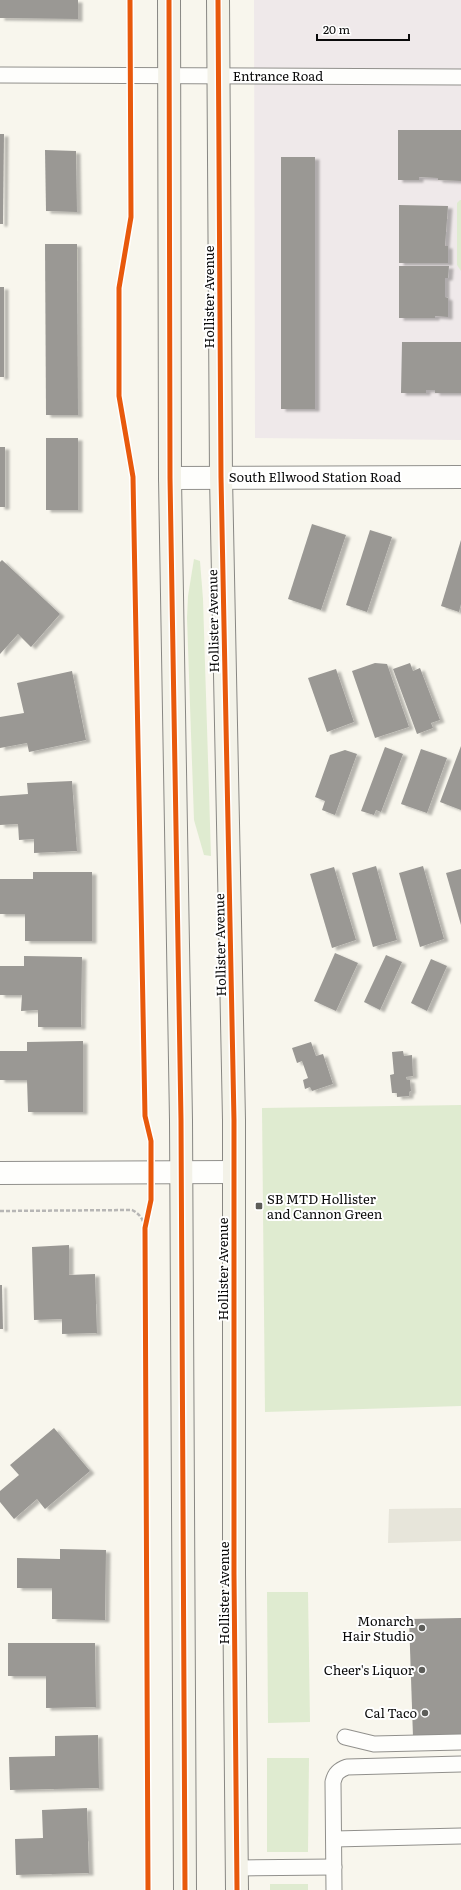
<svg xmlns="http://www.w3.org/2000/svg" width="461" height="1890" font-family="Literata,serif">
	<style>
		.industrial { fill: #efe9ea }
		.green { fill: #dfebd0 }
		.plaza { fill: #e7e5da }
		.building { fill: #9a9894; filter: url(#shadow) }
		.lines { fill: none; stroke-linecap: round; stroke-linejoin: round }
		.service-casing { stroke: #91908c; stroke-width: 17 }
		.minor-casing { stroke: #91908c; stroke-width: 24 }
		.secondary-casing { stroke: #888783; stroke-width: 24 }
		.path { stroke: #b7b6b5; stroke-width: 2.5; stroke-dasharray: 4 2; stroke-linecap: butt }
		.service { stroke: #fefefc; stroke-width: 15 }
		.minor { stroke: #fefefc; stroke-width: 22 }
		.secondary { stroke: #f3f2e8; stroke-width: 22 }
		.cycleway-casing { stroke: #fff; stroke-width: 8 }
		.cycleway { stroke: #e8590c; stroke-width: 5 }
		.poi-dot { fill: #5d5d59; stroke: #fff; stroke-width: 1.5 }
		.labels { text-anchor: middle; stroke-width: 4; stroke-linejoin: round; paint-order: stroke }
		.street-label { font-size: 13px; fill: #0a0a0a; stroke: #fff }
		.poi-label { font-size: 13px; fill: #0a0a0a; stroke: #fff; text-anchor: end }
	</style>
	<defs>
		<filter id="shadow"><feDropShadow dx="4.5" dy="2.5" stdDeviation="1" flood-color="#0004"/></filter>
	</defs>
	<rect width="100%" height="100%" fill="#f8f6ed"/>
	<polygon class="industrial" points="254,0 461,0 461,440 255,438"/>
	<g class="green">
		<polygon points="460,200 461,200 461,271 457,265 457,203"/>
		<polygon points="194,559 200,561 203,599 211,856 204,855 194,820 187,618 188,596"/>
		<polygon points="461,1105 461,1406 265,1412 262,1108"/>
		<polygon points="267,1592 308,1592 310,1722 268,1723"/>
		<polygon points="267,1758 309,1758 308,1852 267,1852"/>
		<rect x="270" y="1884" width="38" height="6"/>
	</g>
	<polygon class="plaza" points="461,1508 461,1541 388,1543 389,1509"/>
	<g class="building">
		<polygon points="0,0 78,0 78,19 0,18"/>
		<polygon points="398,130 461,130 461,181 438,180 438,178 419,177 419,180 398,180"/>
		<polygon points="0,134 4,134 3,224 0,224"/>
		<polygon points="45,150 76,151 77,212 46,211"/>
		<rect x="281" y="157" width="34" height="252"/>
		<polygon points="399,205 448,206 445,246 448,246 448,263 399,263"/>
		<polygon points="45,244 77,244 78,415 46,415"/>
		<polygon points="399,266 449,266 448,278 445,278 445,297 448,298 448,317 435,316 435,318 399,318"/>
		<rect x="0" y="287" width="4" height="90"/>
		<polygon points="402,342 461,342 461,393 435,393 435,390 426,390 426,393 401,393"/>
		<rect x="46" y="438" width="32" height="72"/>
		<rect x="0" y="447" width="5" height="60"/>
		<polygon points="312,524 346,535 321,610 288,599"/>
		<polygon points="370,530 392,537 367,612 346,605"/>
		<polygon points="461,540 461,604 459,612 441,606"/>
		<polygon points="2,560 60,614 31,647 18,634 0,654 0,562"/>
		<polygon points="375,663 387,664 409,727 375,738 352,671"/>
		<polygon points="410,663 413,671 420,668 440,720 431,723 433,728 417,734 393,669"/>
		<polygon points="336,669 354,722 327,732 308,678"/>
		<polygon points="72,671 86,740 29,752 27,743 0,748 0,717 24,713 17,683"/>
		<polygon points="461,746 461,810 440,802"/>
		<polygon points="385,747 403,754 381,812 376,810 374,815 361,811"/>
		<polygon points="421,749 447,758 427,813 401,804"/>
		<polygon points="345,750 357,754 335,815 322,810 325,801 315,797 330,755"/>
		<polygon points="72,781 77,851 34,853 34,839 19,840 18,824 0,825 0,796 28,794 27,783"/>
		<polygon points="376,866 397,940 373,947 352,873"/>
		<polygon points="423,866 444,939 420,947 399,873"/>
		<polygon points="334,867 356,940 332,948 310,874"/>
		<polygon points="461,869 461,925 446,873"/>
		<polygon points="33,872 92,872 92,941 25,941 25,914 0,914 0,879 33,879"/>
		<polygon points="335,953 358,963 336,1011 314,1001"/>
		<polygon points="386,955 402,962 380,1010 364,1002"/>
		<polygon points="24,956 82,957 81,1027 38,1027 38,1010 21,1011 22,995 0,995 0,966 24,966"/>
		<polygon points="431,959 447,966 427,1011 411,1003"/>
		<polygon points="83,1041 83,1112 28,1112 27,1080 0,1080 0,1051 27,1051 27,1042"/>
		<polygon points="311,1042 316,1056 323,1054 333,1084 312,1091 310,1087 305,1089 303,1080 308,1078 302,1061 297,1063 292,1048"/>
		<polygon points="403,1051 404,1056 412,1055 413,1076 406,1077 407,1080 410,1080 411,1091 409,1092 409,1096 397,1097 397,1093 392,1093 390,1075 394,1074 392,1052"/>
		<polygon points="69,1245 69,1275 95,1274 97,1333 62,1334 62,1319 34,1320 32,1247"/>
		<polygon points="0,1285 2,1285 3,1329 0,1329"/>
		<polygon points="54,1428 90,1471 45,1509 37,1499 14,1519 0,1502 0,1491 19,1475 10,1465"/>
		<polygon points="60,1549 106,1550 105,1620 52,1619 52,1588 17,1588 17,1558 60,1559"/>
		<polygon points="461,1618 461,1735 413,1737 409,1619"/>
		<polygon points="8,1643 95,1643 96,1707 46,1708 46,1676 8,1676"/>
		<polygon points="98,1735 99,1788 10,1790 9,1757 55,1756 55,1736"/>
		<polygon points="87,1808 89,1873 16,1875 15,1839 43,1838 42,1810"/>
	</g>
	<g class="lines">
		<g class="service-casing">
			<g id="service">
				<polyline points="0,75 461,77"/>
				<polyline points="345,1737 374,1744 461,1742"/>
				<polyline points="334,1839 461,1836"/>
				<polyline points="238,1868 334,1867"/>
				<path d="M334,1890L333,1782C335,1773 339,1770 347,1767L461,1764"/>
			</g>
		</g>
		<g class="minor-casing">
			<g id="minor">
				<polyline points="170,478 461,477"/>
				<polyline points="0,1173 234,1172"/>
			</g>
		</g>
		<g class="secondary-casing">
			<g id="secondary">
				<polyline points="169,0 170,478 181,1120 185,1890"/>
				<polyline points="218,0 221,477 234,1120 234,1574 237,1890"/>
			</g>
		</g>
		<path class="path" d="M0,1211L132,1210C140,1214 143,1219 145,1228"/>
		<use href="#service" class="service"/>
		<use href="#minor" class="minor"/>
		<use href="#secondary" class="secondary"/>
		<g class="cycleway-casing">
			<g id="cycleway">
				<polyline points="130,0 131,217 119,288 119,396 133,477 145,1116 151,1141 151,1200 145,1228 148,1890"/>
				<polyline points="169,0 170,478 181,1120 185,1890"/>
				<polyline points="218,0 221,477 234,1120 234,1574 237,1890"/>
			</g>
		</g>
		<use href="#cycleway" class="cycleway"/>
	</g>
	<g class="poi-dot">
		<rect x="255" y="1202" width="8" height="8" rx="2"/>
		<circle cx="422" cy="1628" r="4"/>
		<circle cx="422" cy="1670" r="4"/>
		<circle cx="425" cy="1713" r="4"/>
	</g>
	<g class="labels">
		<g class="street-label">
			<text x="278" y="81">Entrance Road</text>
			<text transform="translate(209 297) rotate(-90)" y="5">Hollister Avenue</text>
			<text x="315" y="482">South Ellwood Station Road</text>
			<text transform="translate(213 621) rotate(-91)" y="5">Hollister Avenue</text>
			<text transform="translate(220 945) rotate(-91)" y="5">Hollister Avenue</text>
			<text transform="translate(223 1269) rotate(-90)" y="5">Hollister Avenue</text>
			<text transform="translate(224 1593) rotate(-90)" y="5">Hollister Avenue</text>
		</g>
		<g class="poi-label">
			<text x="267" y="1204" text-anchor="start">SB MTD Hollister<tspan x="267" dy="15">and Cannon Green</tspan></text>
			<text x="414" y="1626">Monarch<tspan x="414" dy="15">Hair Studio</tspan></text>
			<text x="414" y="1675">Cheer's Liquor</text>
			<text x="417" y="1718">Cal Taco</text>
		</g>
	</g>
	<path d="M317 34v6h92v-6" fill="none" stroke="#0a0a0a" stroke-width="2"/>
	<text x="323" y="34" font-size="12" fill="#0a0a0a" stroke="#ffffff" stroke-width="3" paint-order="stroke">20 m</text>
</svg>
